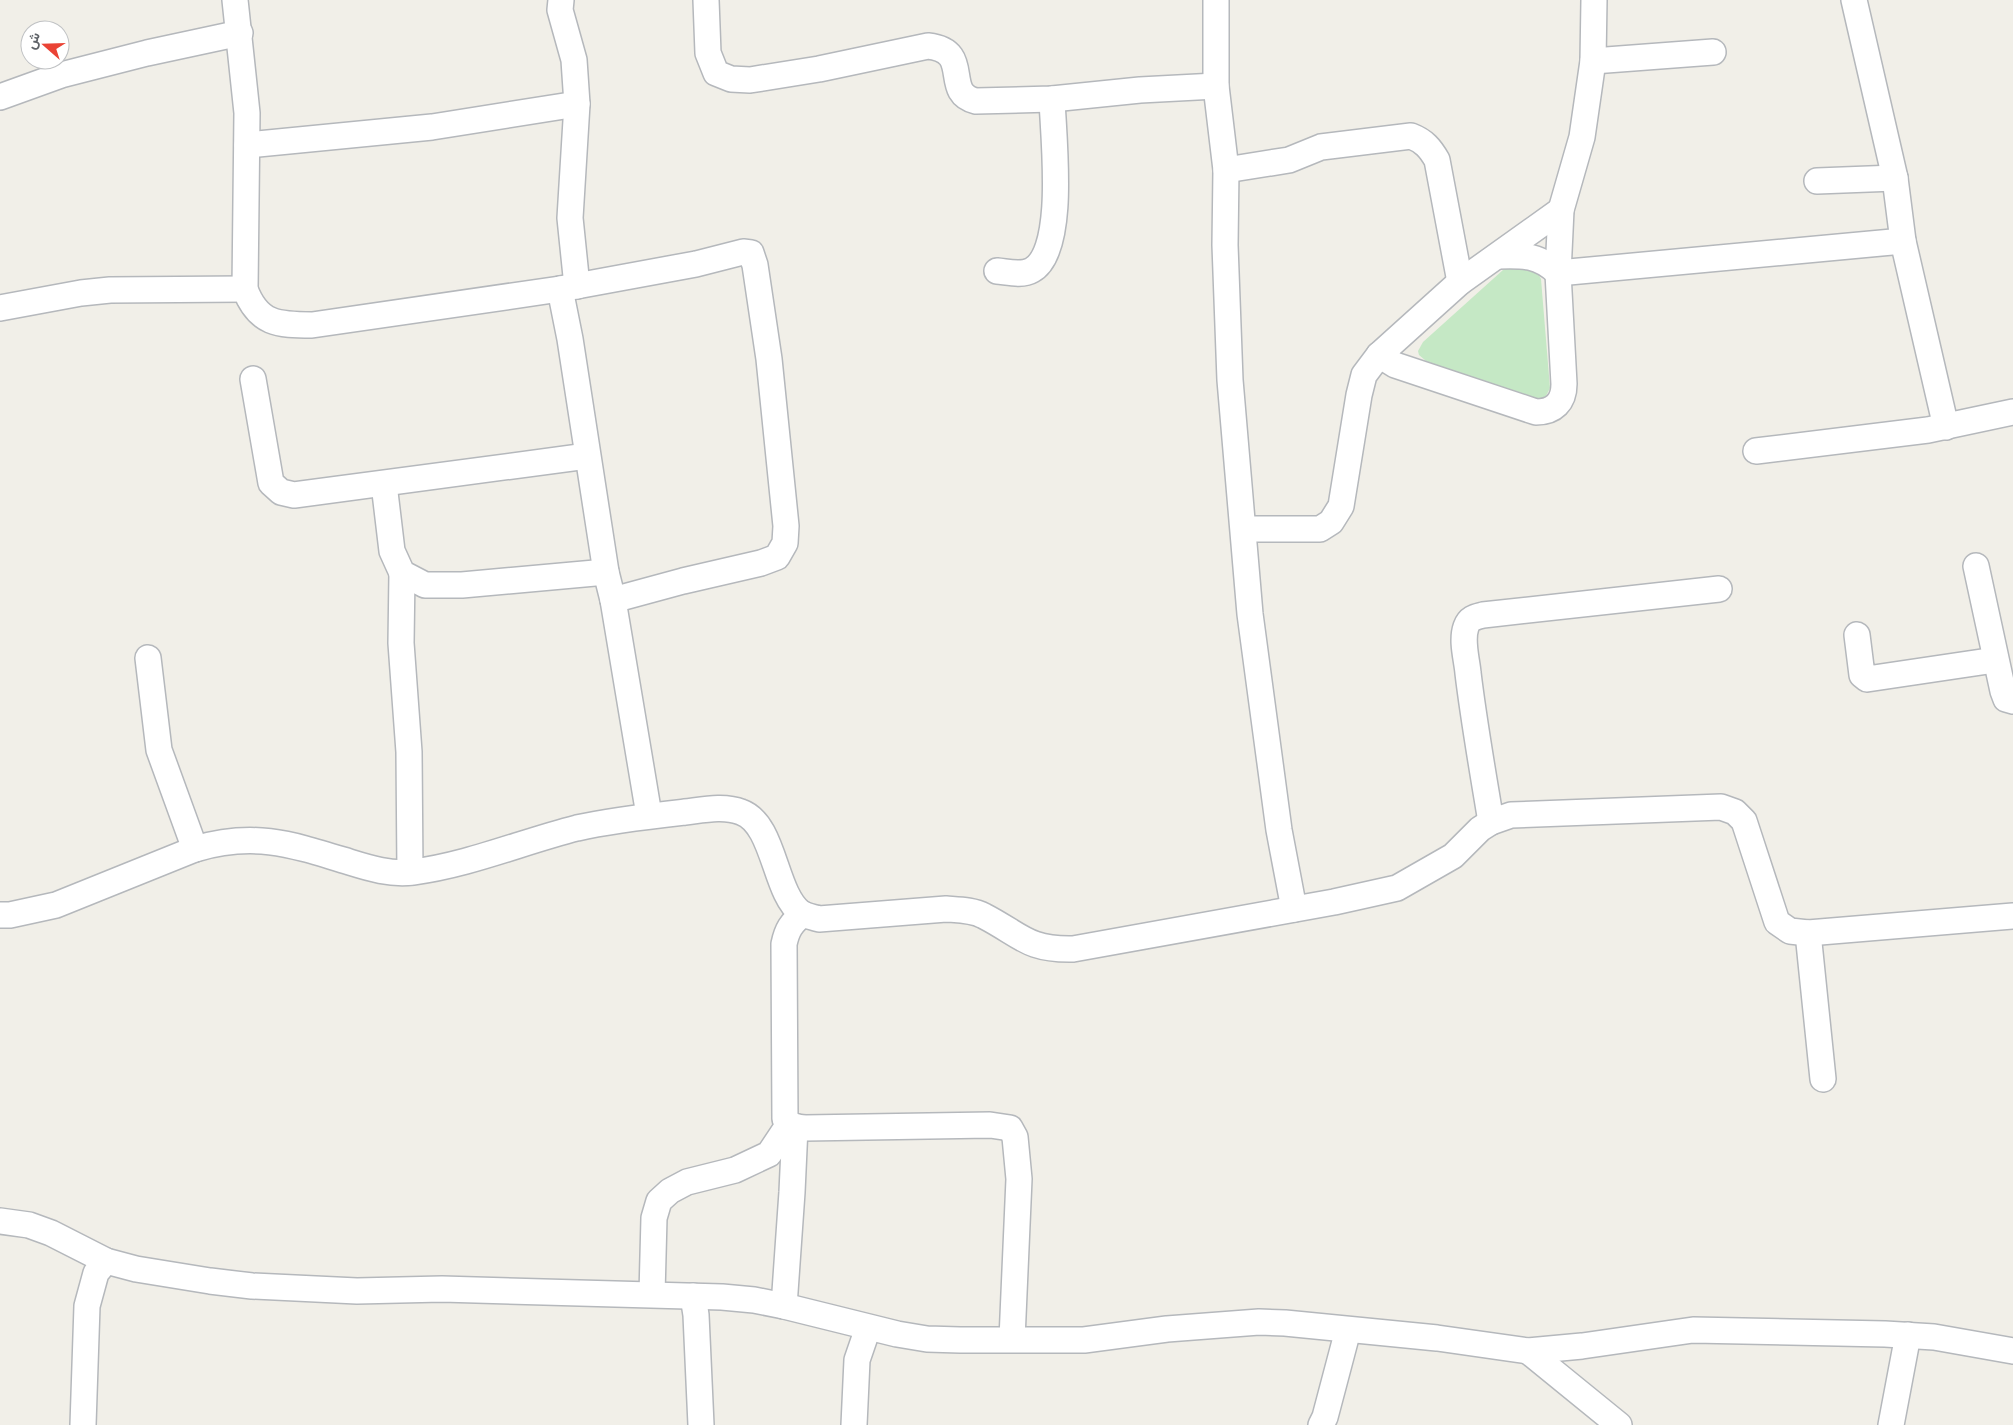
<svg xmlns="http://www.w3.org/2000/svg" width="2013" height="1425" font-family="Manrope,Vazirmatn,sans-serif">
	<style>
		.green { fill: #c5e8c5 }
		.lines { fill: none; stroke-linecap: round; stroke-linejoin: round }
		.minor-casing { stroke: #b5b8bc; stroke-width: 28 }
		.minor { stroke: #fff; stroke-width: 25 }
	</style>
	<rect width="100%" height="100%" fill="#f1efe8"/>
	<polygon class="green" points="1509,267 1537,272 1541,279 1550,388 1544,400 1535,402 1426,361 1419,355 1418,351 1423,342 1503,270"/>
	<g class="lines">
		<g class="minor-casing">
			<g id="minor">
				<path d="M235,0L247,113L245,289C258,324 278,325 312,325L560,289L570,339L606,572L613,600L649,815"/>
				<polyline points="561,0 560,10 574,60 577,104 570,218 577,286"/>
				<path d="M706,0L708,53L716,73L731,79L750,80L819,69L928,46C974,51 941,93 976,101L1052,99L1140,90L1216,86"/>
				<polyline points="1216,0 1216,86 1226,170 1225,245 1230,380 1250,614 1279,830 1294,909"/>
				<polyline points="1854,0 1895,178 1903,241 1946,427"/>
				<polyline points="1593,61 1713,52"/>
				<polyline points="0,97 61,75 147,53 240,33"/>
				<polyline points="247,145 432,127 577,104"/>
				<path d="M1226,170L1289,160L1321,147L1411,136C1424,141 1430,148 1437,160L1460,282"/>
				<polyline points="1817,181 1895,178"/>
				<path d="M1498,256C1524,255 1539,255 1558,273L1903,241"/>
				<path d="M997,271C1008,272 1022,276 1032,270C1067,251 1053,135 1052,99"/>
				<polyline points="560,289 696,264 743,252 751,253 755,265 769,359 786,526 785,543 777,557 761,563 683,581 613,600"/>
				<polyline points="0,308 81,293 110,290 245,289"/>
				<path d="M1379,355L1395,365L1536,412C1554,412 1564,402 1564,384L1558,273L1561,210L1582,137L1593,61L1594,0"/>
				<polyline points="253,379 271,483 281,492 294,495 587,456"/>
				<polyline points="1756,451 1928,430 2013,412"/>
				<polyline points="384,484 392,551 402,573 425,585 462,585 606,572"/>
				<polyline points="1244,529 1320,529 1331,522 1341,506 1359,395 1364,375 1379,355 1460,282 1561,210"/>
				<polyline points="1976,566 2003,691 2006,699 2013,701"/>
				<polyline points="402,573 401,643 409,752 410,872"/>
				<polyline points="1857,635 1862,675 1867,679 1995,660"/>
				<polyline points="148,658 159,750 195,849"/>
				<path d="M1491,822C1483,773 1474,723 1468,673C1467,660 1461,641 1466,627C1469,618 1475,617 1483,615L1719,589"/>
				<path d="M803,914C791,923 787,930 784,944L785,1119C791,1126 795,1127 805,1128L990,1125L1010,1128L1015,1137L1019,1179L1012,1339"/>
				<path d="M0,915H10L56,905L195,849C252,832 288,843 343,860C366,867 388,875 413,872C468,865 522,842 577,828C612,820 649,816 685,812C702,810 724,805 741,812C775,824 774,893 801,913C806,916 813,917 819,919L946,909C959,910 973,910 984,916C1021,935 1027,950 1073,949L1334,902L1397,888L1453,856L1480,829L1491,822L1511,815L1721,807L1735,812L1744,821L1777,922L1790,931L1808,933L2013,916"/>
				<polyline points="1808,933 1823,1079"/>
				<polyline points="0,1221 29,1225 51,1233 106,1261 136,1269 210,1281 252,1286 357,1291 442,1289 722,1297 754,1300 784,1306 897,1334 927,1339 960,1340 1084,1340 1167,1329 1259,1322 1285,1323 1437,1338 1528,1351 1582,1346 1693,1330 1885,1334 1934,1337 2013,1351"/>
				<polyline points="652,1294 654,1218 659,1201 670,1191 687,1182 735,1170 769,1154 789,1124"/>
				<polyline points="693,1296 696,1315 701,1425"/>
				<polyline points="784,1306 792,1192 795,1127"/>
				<polyline points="1528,1351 1619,1425"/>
				<polyline points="83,1425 87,1306 96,1273 106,1261"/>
				<polyline points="854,1425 857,1360 868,1328"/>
				<polyline points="1321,1425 1325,1417 1348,1330"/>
				<polyline points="1891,1425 1908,1335"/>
			</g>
		</g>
		<use href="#minor" class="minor"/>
	</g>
	<g transform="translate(45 45) rotate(290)"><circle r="24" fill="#ffffff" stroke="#bfc1c3"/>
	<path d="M0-4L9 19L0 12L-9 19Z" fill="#ea4335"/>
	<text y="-8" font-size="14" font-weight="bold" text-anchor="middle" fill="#5f6368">ش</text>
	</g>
</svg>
